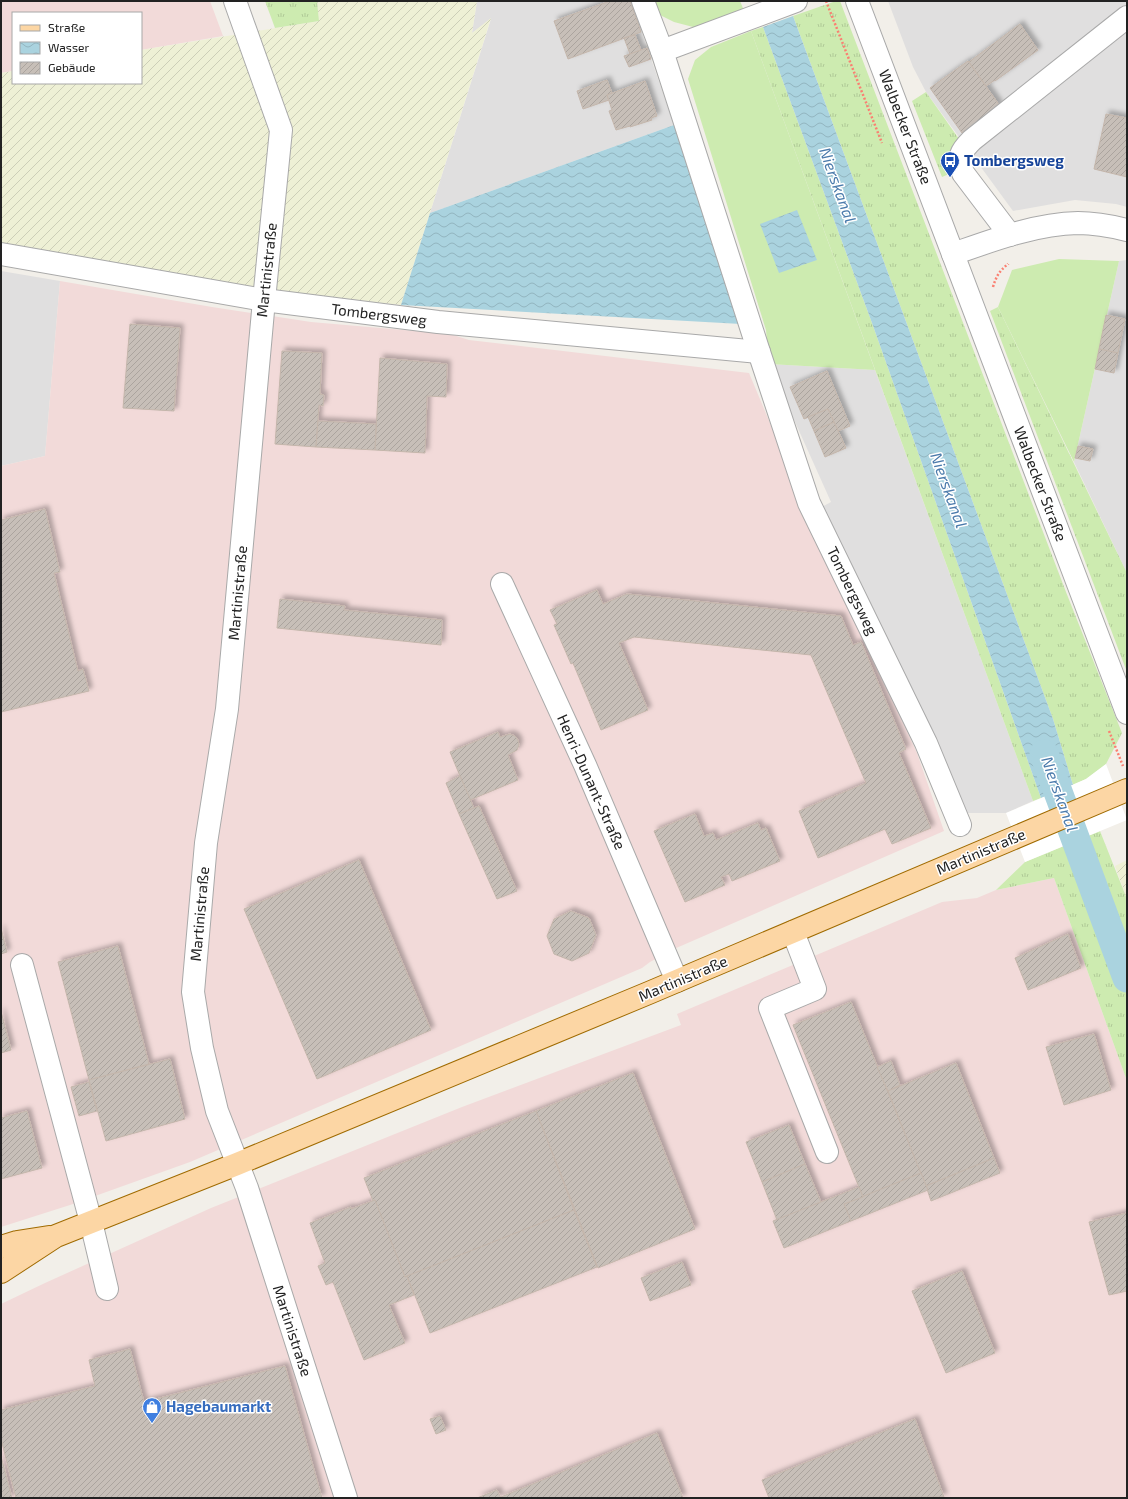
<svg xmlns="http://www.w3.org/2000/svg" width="1128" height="1499" font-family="'Exo 2',sans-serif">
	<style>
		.residential { fill: #e0dfdf }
		.commercial { fill: #f2dad9 }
		.farmland { fill: url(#farmland-furrows) }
		.grass { fill: url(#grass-tufts) }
		.garden { fill: #cdebb0 }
		.water { fill: url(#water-waves) }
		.pier { fill: #fff }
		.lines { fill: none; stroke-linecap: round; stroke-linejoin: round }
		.canal { stroke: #aad3df; stroke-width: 29 }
		.building { fill: url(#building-hatch); stroke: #c4b6ab; filter: url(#shadow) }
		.minor-casing { stroke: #a9a9a9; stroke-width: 24 }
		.major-casing { stroke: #a06b00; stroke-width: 24 }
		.path { stroke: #fa8072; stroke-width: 2.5; stroke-dasharray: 2 2; stroke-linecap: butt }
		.minor { stroke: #fff; stroke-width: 22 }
		.major { stroke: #fcd6a4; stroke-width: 22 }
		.labels { text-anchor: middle; stroke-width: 3; stroke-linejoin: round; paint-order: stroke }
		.street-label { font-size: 15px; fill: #222; stroke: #fff }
		.transit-label { font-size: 15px; font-weight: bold; fill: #164399; stroke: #fff; text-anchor: start }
		.shop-label { font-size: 15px; font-weight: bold; fill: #366cbe; stroke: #fff; text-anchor: start }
		.water-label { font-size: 16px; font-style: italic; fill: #4a7aab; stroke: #fff }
	</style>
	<defs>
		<pattern id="farmland-furrows" width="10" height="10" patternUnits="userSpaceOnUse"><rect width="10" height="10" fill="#eef0d5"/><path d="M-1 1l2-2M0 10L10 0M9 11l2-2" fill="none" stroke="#ccceb7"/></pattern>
		<pattern id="grass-tufts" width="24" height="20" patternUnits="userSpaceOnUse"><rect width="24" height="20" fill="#cdebb0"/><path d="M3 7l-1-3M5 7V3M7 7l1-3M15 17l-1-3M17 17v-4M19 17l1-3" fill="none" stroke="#b0c997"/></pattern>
		<pattern id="water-waves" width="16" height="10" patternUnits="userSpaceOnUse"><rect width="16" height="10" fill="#aad3df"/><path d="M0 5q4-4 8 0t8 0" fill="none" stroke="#92b5bf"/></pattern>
		<pattern id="building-hatch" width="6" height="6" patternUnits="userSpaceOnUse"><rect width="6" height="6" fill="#c7bfb8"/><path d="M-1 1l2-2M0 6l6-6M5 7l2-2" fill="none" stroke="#aba49e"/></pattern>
		<filter id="shadow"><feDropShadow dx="3.5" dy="-3.5" stdDeviation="2" flood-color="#0004"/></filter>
	</defs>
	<rect width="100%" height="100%" fill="#f2efe9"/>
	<g class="residential">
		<polygon points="477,1 631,1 674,125 430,213 491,19 472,33"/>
		<polygon points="888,1 1127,1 1127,207 1116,204 1075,200 1013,211 926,92 913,67"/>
		<polygon points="1127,260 1127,573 1074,462 1119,261"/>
		<polygon points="1,271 60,281 45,456 1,466"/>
		<polygon points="769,364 875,370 1033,801 1006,813 967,813 927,741 818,509 831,502"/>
	</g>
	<g class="commercial">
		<polygon points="1,1 210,1 223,36 141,50 141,13 13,13 13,71 1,73"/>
		<polygon points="60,281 212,307 311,322 450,334 469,340 749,373 808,514 917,753 944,831 674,949 650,962 642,968 190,1162 70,1205 1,1227 1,466 45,456"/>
		<polygon points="1054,878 1127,1081 1127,1498 1,1498 1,1304 45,1283 211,1208 462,1107 681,1025 677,1014 942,902 977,898 996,890"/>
	</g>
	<g class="farmland">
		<polygon points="317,1 477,1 472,33 491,18 401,305 252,288 1,243 1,73 13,71 13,83 141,83 141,50 319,21"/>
		<polygon points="1127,860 1127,899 1115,866"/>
	</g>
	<g class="grass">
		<polygon points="265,1 317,1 319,21 275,28"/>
		<polygon points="836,1 840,1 1066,592 1122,733 1106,764 1086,779 1073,785 1053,719 793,16"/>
		<polygon points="763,27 872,323 1041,798 1033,801 751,31"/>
		<polygon points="926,92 959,139 954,172 942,177 912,101"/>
		<polygon points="998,307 1127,573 1127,672 990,311"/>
		<polygon points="1100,831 1127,899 1127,1081 1054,878 996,890 1025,862"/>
	</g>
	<g class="garden">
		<polygon points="651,1 740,1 745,13 697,28 674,22 656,13"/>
		<polygon points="751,31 875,370 769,364 766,330 688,79 695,60 711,47"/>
		<polygon points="1059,259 1119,261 1074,462 998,307 1012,270"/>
	</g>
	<g class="water">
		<polygon points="793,16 1053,719 1073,785 1041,798 872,323 763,27"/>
		<polygon points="674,125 741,324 401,305 430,213"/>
		<polygon points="797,210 817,260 779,273 760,224"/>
	</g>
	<polygon class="pier" points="1106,764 1127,820 1025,862 1006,813 1086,779"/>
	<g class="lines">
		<polyline class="canal" points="1044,754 1127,978"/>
	</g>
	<g class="building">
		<polygon points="610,1 630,1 641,32 568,59 554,21"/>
		<polygon points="1020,24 1038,50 995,81 995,80 986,86 969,62"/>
		<polygon points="635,35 641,50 630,54 624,38"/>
		<polygon points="647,48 651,59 629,67 624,56"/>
		<polygon points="968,61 1000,106 962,133 930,88"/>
		<polygon points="607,80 612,93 607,95 609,100 583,109 577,91"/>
		<polygon points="645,81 657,116 651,118 652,120 630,127 630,126 616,130 609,111 612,110 607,95"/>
		<polygon points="1106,114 1127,118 1127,177 1094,169"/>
		<polygon points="1106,315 1125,319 1118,353 1099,349"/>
		<polygon points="130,324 180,328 174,411 123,408"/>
		<polygon points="1099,349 1118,353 1114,373 1095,369"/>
		<polygon points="282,351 322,353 320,394 324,395 323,406 319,405 316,447 275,444"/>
		<polygon points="380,358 447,364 446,397 427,396 425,453 375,450"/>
		<polygon points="827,371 850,426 838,431 828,409 804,419 790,387"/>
		<polygon points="828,409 834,422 814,431 808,417"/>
		<polygon points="318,421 376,424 375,450 316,447"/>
		<polygon points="834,422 846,448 825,457 814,431"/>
		<polygon points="1078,446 1093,449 1090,461 1075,458"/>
		<polygon points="45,509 60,572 54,573 78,671 83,669 89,691 1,712 1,520"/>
		<polygon points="597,590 603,604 627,594 841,616 853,645 861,642 906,749 899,753 931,828 892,844 885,829 818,858 799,811 866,783 811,655 634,637 619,643 648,710 601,730 573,663 571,664 554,625 557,624 550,610"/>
		<polygon points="280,599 345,606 344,610 442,620 441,645 277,628"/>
		<polygon points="498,732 500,737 510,734 515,736 518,740 519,745 517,750 508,755 518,780 470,800 450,752"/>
		<polygon points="460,776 474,808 459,814 446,783"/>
		<polygon points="479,806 517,891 497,899 459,814"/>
		<polygon points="695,814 704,836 713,833 716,840 758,823 761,830 766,828 780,861 732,881 729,874 721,877 725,885 685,902 654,831"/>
		<polygon points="359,860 431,1030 317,1079 244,909"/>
		<polygon points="571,911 589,918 596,935 589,953 572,961 554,954 547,936 554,919"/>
		<polygon points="1,928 7,952 1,954"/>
		<polygon points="1068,934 1081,968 1028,990 1015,958"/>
		<polygon points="118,946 149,1064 89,1080 58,962"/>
		<polygon points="851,1002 921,1173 863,1197 793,1025"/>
		<polygon points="1,1011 11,1050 1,1053"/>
		<polygon points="1094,1034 1111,1090 1064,1105 1046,1047"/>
		<polygon points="170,1059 185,1119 106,1141 89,1080"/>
		<polygon points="891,1061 900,1085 888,1091 877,1067"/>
		<polygon points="956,1063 994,1158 926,1186 888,1091"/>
		<polygon points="633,1073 695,1229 598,1268 536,1111"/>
		<polygon points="89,1082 97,1111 79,1116 71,1087"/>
		<polygon points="27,1111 42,1168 1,1179 1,1118"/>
		<polygon points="536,1111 574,1210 405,1277 375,1200 373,1201 364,1178"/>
		<polygon points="789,1125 805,1164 762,1182 746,1142"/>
		<polygon points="994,1158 1000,1173 931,1201 926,1186"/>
		<polygon points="805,1164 821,1202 777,1220 762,1182"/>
		<polygon points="921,1173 928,1190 851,1221 844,1204"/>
		<polygon points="859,1187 863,1197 844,1204 851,1221 784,1248 773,1221"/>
		<polygon points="375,1200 405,1277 407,1276 414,1295 389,1305 405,1343 364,1360 333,1282 326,1285 318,1266 325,1263 310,1223 351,1207 351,1209"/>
		<polygon points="574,1210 597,1267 430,1333 407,1276"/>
		<polygon points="1127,1213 1127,1291 1109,1295 1089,1222"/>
		<polygon points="682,1262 691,1285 650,1301 641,1278"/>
		<polygon points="962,1271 995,1353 946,1373 912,1291"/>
		<polygon points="130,1349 144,1402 285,1366 322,1498 16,1498 1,1439 1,1410 95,1386 89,1360"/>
		<polygon points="440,1416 446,1430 436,1434 430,1419"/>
		<polygon points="915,1419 944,1497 769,1498 762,1480"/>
		<polygon points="657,1433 683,1498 501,1498 501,1497"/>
		<polygon points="1,1456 12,1498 1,1498"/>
		<polygon points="497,1490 501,1498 477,1498"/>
	</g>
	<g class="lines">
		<g class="minor-casing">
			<g id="minor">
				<polyline points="235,1 281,130 264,300 227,709 206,843 193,992 202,1048 217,1111 247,1188 346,1498"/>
				<polyline points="643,1 662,51 759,352 809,503 926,743 960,825"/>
				<polyline points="857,1 1127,713"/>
				<polyline points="662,51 796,1"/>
				<path d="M1010,235L963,173C958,156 960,152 972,140L1127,17"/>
				<polyline points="1,254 264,300 438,322 759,352"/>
				<path d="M953,254C993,240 1035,224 1078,223C1094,223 1111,226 1127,230"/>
				<polyline points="502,584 585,765 677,981"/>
				<polyline points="793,932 815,989 770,1008 827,1152"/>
				<polyline points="22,965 91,1222 107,1289"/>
			</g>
		</g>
		<g class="major-casing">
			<g id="major">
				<polyline points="1,1247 17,1242 49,1237"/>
				<polyline points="1,1272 56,1236 237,1164 651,992 1127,790"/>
			</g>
		</g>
		<g class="path">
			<polyline points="826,1 882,143"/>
			<path d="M993,287C996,277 999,271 1008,264"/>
			<polyline points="1109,731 1123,766"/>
		</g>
		<use href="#minor" class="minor"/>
		<use href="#major" class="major"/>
	</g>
	<defs>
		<g id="bus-pin" transform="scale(1)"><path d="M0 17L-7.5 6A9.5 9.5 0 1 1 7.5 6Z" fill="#1a4fb4" stroke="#fff"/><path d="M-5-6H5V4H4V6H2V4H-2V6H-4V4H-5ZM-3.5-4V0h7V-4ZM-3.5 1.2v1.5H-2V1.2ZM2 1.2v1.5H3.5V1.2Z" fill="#fff"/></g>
		<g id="shop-pin" transform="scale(1)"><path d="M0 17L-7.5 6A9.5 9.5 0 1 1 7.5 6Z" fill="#3f7fe0" stroke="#fff"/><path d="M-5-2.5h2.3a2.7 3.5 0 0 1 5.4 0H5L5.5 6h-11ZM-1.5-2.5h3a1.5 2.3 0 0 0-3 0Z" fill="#fff"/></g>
	</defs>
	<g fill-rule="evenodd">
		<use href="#bus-pin" x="950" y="161"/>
		<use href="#shop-pin" x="152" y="1407"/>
	</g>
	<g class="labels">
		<g class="street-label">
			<text transform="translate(905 127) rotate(69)" y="5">Walbecker Straße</text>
			<text transform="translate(267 270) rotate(-84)" y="5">Martinistraße</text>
			<text transform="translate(379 315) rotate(7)" y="5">Tombergsweg</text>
			<text transform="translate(1040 484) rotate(69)" y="5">Walbecker Straße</text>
			<text transform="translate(852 591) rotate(64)" y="5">Tombergsweg</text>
			<text transform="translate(238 593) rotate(-85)" y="5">Martinistraße</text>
			<text transform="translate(591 782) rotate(66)" y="5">Henri-Dunant-Straße</text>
			<text transform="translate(981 852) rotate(-23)" y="5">Martinistraße</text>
			<text transform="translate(200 914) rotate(-85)" y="5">Martinistraße</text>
			<text transform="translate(683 979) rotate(-23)" y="5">Martinistraße</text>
			<text transform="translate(292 1331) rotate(72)" y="5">Martinistraße</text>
		</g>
		<g class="transit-label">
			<text x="964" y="166">Tombergsweg</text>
		</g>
		<g class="shop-label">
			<text x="166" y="1412">Hagebaumarkt</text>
		</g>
		<g class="water-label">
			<text transform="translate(838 185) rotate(70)" y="6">Nierskanal</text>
			<text transform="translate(949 490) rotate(70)" y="6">Nierskanal</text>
			<text transform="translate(1060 794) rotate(70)" y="6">Nierskanal</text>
		</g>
	</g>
	<rect width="1128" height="1499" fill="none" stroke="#222222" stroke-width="4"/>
	<rect x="12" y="12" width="130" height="72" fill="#ffffff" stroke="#a7a7a7"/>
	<rect x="20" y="25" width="20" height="6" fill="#fcd6a4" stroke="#a7a7a7"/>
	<text x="48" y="32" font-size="12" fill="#222222">Straße</text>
	<rect x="20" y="42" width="20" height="12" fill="url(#water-waves)" stroke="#a7a7a7"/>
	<text x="48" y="52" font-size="12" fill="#222222">Wasser</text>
	<rect x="20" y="62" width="20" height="12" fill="url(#building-hatch)" stroke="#a7a7a7"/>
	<text x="48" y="72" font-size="12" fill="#222222">Gebäude</text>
</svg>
